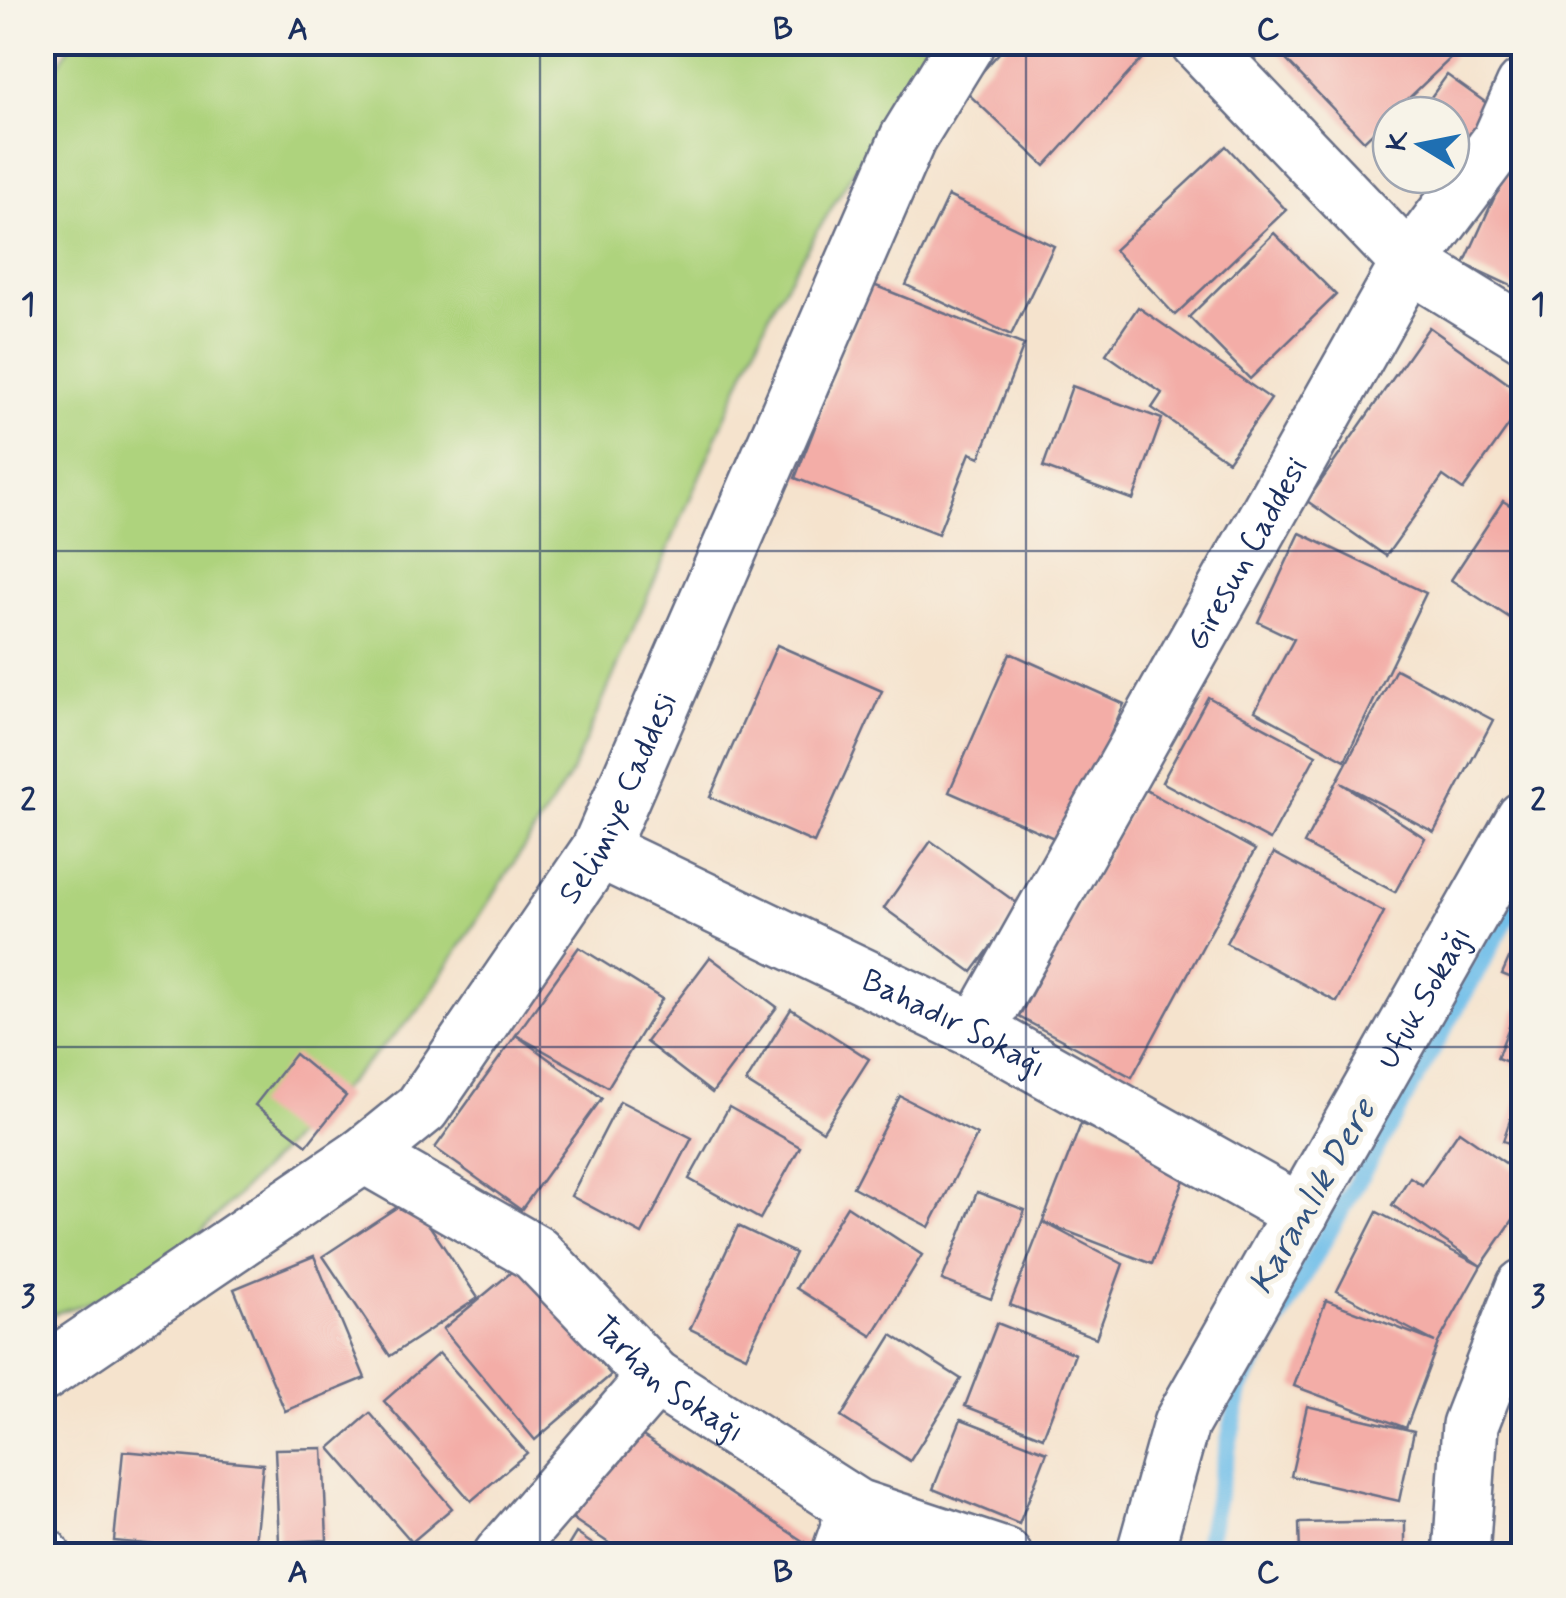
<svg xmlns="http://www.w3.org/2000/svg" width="1566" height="1598" font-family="Mynerve,sans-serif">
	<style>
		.green { fill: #aed37d; stroke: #64816e; stroke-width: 2.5 }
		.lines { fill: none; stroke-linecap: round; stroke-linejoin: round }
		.stream { stroke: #6ebee9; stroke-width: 18 }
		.building { fill: #f3ada7 }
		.minor-casing { stroke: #676e85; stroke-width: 60 }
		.minor { stroke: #fff; stroke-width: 55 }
		.grid { fill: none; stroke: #1b2f5e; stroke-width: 2.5; stroke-opacity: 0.55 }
		.labels { text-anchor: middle; stroke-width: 10; stroke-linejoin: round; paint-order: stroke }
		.street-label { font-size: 32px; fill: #1b2f5e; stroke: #f7f3e8 }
		.water-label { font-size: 35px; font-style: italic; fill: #305381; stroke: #f7f3e8 }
		.neatline { fill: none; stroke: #1b2f5e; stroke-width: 4 }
		.grid-label { font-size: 32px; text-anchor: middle; font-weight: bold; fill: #1b2f5e }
	</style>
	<rect width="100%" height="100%" fill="#f7f3e8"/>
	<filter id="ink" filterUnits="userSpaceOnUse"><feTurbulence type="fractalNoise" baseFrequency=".01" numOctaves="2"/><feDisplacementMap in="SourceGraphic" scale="20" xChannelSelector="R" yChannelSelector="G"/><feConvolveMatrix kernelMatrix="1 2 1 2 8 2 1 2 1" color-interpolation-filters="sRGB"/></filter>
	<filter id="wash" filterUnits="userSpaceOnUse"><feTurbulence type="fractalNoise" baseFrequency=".0048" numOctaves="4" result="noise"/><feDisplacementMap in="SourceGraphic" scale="40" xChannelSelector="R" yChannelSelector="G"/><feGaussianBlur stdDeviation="2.25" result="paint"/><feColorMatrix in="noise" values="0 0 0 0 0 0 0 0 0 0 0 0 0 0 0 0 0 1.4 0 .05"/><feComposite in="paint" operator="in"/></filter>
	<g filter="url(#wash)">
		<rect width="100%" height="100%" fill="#f5e3cd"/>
		<polygon class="green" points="72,43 930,43 774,304 571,774 420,1009 151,1283 43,1317 42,89"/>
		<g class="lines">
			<polyline class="stream" points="1204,1556 1241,1386 1524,888"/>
		</g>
		<g id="blocks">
			<g class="building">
				<polygon points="1009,42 1136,42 1147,53 1045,166 965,91"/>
				<polygon points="1269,42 1440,42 1453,56 1364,141"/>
				<polygon points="1447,75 1492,107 1451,164 1451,115 1418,115"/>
				<polygon points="1226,146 1286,210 1175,315 1114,250"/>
				<polygon points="1512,159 1524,165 1524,292 1464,264"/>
				<polygon points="1407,175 1443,175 1431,192"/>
				<polygon points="948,196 1054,246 1011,335 906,285"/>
				<polygon points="1274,233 1336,295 1250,379 1189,317"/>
				<polygon points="871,284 1024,345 980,457 970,453 938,534 795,478"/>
				<polygon points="1138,307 1271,399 1228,461 1152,408 1162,393 1106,354"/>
				<polygon points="1429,327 1524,395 1524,404 1463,490 1443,476 1386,556 1307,501"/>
				<polygon points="1072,386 1162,419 1133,500 1043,467"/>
				<polygon points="1503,501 1524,514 1524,627 1451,580"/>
				<polygon points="1300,533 1426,593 1345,760 1255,711 1294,639 1258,622"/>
				<polygon points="777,645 882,691 814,843 710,797"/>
				<polygon points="1010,653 1124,704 1063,842 949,792"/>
				<polygon points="1396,669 1493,720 1434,832 1341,783 1425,838 1395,892 1304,844"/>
				<polygon points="1208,697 1316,755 1270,840 1162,782"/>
				<polygon points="1142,788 1255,850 1132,1077 1019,1017"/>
				<polygon points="931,841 1021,906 972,972 884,908"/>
				<polygon points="1274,853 1384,912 1337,1002 1226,943"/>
				<polygon points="1524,924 1524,983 1502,974"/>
				<polygon points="579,947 662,999 608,1087 516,1035"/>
				<polygon points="710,957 777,1007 712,1093 646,1042"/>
				<polygon points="791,1009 869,1059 823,1131 746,1082"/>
				<polygon points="1516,1009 1524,1012 1524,1068 1497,1058"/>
				<polygon points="516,1035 602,1098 521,1210 435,1148"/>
				<polygon points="295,1054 346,1096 307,1145 255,1105"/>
				<polygon points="1523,1082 1524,1082 1524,1148 1503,1141"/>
				<polygon points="900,1096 977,1135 929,1227 853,1187"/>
				<polygon points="620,1101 692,1138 642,1234 571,1196"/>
				<polygon points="729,1107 800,1147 760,1219 689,1179"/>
				<polygon points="1081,1124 1189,1167 1152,1264 1043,1222 1123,1264 1096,1338 1010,1305"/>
				<polygon points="1459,1131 1524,1176 1524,1204 1481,1266 1438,1343 1406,1428 1294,1386 1326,1300 1435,1342 1337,1291 1377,1212 1481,1266 1392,1205 1410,1177 1422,1185"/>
				<polygon points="977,1192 1025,1210 991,1299 942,1280"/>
				<polygon points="411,1198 478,1298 390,1356 323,1256"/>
				<polygon points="847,1206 922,1255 872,1336 796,1288"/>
				<polygon points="738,1226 795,1253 746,1356 690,1329"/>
				<polygon points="314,1256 365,1378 285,1411 234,1289"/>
				<polygon points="520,1265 611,1375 535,1440 443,1329"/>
				<polygon points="997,1323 1075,1354 1043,1437 965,1406"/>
				<polygon points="892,1335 961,1379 910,1461 841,1417"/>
				<polygon points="439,1353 527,1453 471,1501 384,1401"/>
				<polygon points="1307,1406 1414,1431 1399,1501 1291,1476"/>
				<polygon points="370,1413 452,1508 412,1542 330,1448"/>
				<polygon points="961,1419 1047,1452 1019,1524 933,1489"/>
				<polygon points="632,1429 815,1549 810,1556 628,1556 573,1519"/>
				<polygon points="323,1448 327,1540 279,1542 275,1449"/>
				<polygon points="123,1451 263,1464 254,1554 114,1541"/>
				<polygon points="1405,1521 1405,1556 1300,1556 1299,1523"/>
				<polygon points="576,1533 610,1556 562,1556"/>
			</g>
		</g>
	</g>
	<g filter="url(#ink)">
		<use href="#blocks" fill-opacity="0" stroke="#676e85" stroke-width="2.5"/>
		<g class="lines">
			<g class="minor-casing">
				<g id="minor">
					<polyline points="1198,42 1409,263 1524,334"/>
					<path id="s1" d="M599,850L977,1031L1301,1213"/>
					<path id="s2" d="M977,1031L1409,263L1500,141L1524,87"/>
					<path id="s3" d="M364,1155L535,1253L655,1378L856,1507L1004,1556"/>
					<path id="s4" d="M42,1374L364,1155L422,1108L599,850L908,138L967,42"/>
					<polyline points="42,1555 43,1556"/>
					<polyline points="501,1556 655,1378"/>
					<polyline points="839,1556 856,1507"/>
					<path id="s5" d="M1144,1556L1181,1424L1524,819"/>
					<polyline points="1461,1556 1470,1425 1524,1287"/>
				</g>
			</g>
			<use href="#minor" class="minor"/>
		</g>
	</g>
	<path class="grid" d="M540,42V1556M1026,42V1556M42,551H1524M42,1047H1524"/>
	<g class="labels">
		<g class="street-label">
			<text dy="11" stroke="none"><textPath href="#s2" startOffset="548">Giresun Caddesi</textPath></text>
			<text dy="11" stroke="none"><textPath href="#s4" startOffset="832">Selimiye Caddesi</textPath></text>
			<text dy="11" stroke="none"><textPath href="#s5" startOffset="628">Ufuk Sokağı</textPath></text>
			<text dy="11" stroke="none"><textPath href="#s1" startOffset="395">Bahadır Sokağı</textPath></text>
			<text dy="11" stroke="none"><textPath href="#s3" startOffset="382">Tarhan Sokağı</textPath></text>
		</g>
		<g class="water-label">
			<text transform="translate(1311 1196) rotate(-60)" y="12">Karanlık Dere</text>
		</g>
	</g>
	<rect width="1566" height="1598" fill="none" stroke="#f7f3e8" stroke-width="110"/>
	<g transform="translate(1421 145) rotate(280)"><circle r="48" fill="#f7f3e8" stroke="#9fa5b1" stroke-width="2.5"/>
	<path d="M0-8L18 38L0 25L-18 38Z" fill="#1f6fb2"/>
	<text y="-15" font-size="28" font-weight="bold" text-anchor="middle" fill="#1b2f5e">K</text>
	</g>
	<rect x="55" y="55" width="1456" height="1488" class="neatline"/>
	<g class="grid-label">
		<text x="298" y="39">A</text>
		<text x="783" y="39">B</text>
		<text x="1268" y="39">C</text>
		<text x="28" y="314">1</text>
		<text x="1538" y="314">1</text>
		<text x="28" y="810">2</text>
		<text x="1538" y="810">2</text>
		<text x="28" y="1306">3</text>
		<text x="1538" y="1306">3</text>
		<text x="298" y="1582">A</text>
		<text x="783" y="1582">B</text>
		<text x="1268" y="1582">C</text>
	</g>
</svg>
